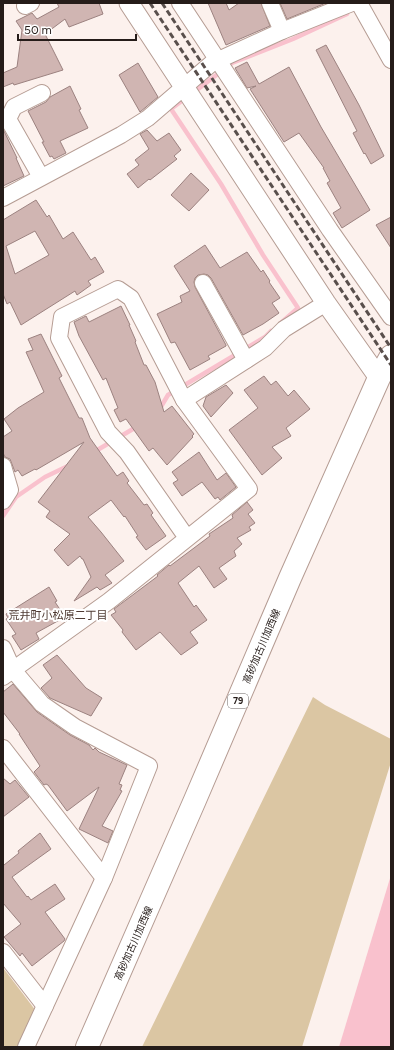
<svg xmlns="http://www.w3.org/2000/svg" width="394" height="1050" font-family="Figtree,'Noto Sans JP',sans-serif">
	<style>
		.green { fill: #dbc6a3 }
		.water { fill: #f9c1cd }
		.lines { fill: none; stroke-linecap: round; stroke-linejoin: round }
		.stream { stroke: #f9c1cd; stroke-width: 4.5 }
		.building { fill: #d0b5b2; stroke: #9c8280; fill-rule: evenodd }
		.minor-casing { stroke: #b59c93; stroke-width: 18 }
		.tertiary-casing { stroke: #b59c93; stroke-width: 21 }
		.primary-casing { stroke: #b59c93; stroke-width: 24 }
		.minor { stroke: #fff; stroke-width: 16 }
		.tertiary { stroke: #fff; stroke-width: 19 }
		.primary { stroke: #fff; stroke-width: 22 }
		.rail { stroke: #594f4c; stroke-width: 3; stroke-dasharray: 6 3; stroke-linecap: butt }
		.labels { text-anchor: middle; stroke-width: 4; stroke-linejoin: round; paint-order: stroke }
		.shield { fill: #fff; stroke: #66605e; stroke-width: 1 }
		.shield-label { font-size: 9px; font-weight: bold; fill: #251c19 }
		.street-label { font-size: 10px; fill: #251c19; stroke: #fff }
		.neighbourhood-label { font-size: 11px; fill: #4e3a32; stroke: #fff }
	</style>
	<rect width="100%" height="100%" fill="#fcf1ed"/>
	<g class="green">
		<polygon points="313,697 325,705 391,739 391,762 302,1047 142,1047"/>
		<polygon points="4,969 36,1011 19,1047 3,1047 3,970"/>
	</g>
	<polygon class="water" points="391,875 391,1047 339,1047"/>
	<g class="lines">
		<g class="stream">
			<polyline points="193,93 232,63 293,39 347,14"/>
			<polyline points="187,97 171,109 221,184 263,255 298,308 282,322"/>
			<polyline points="159,410 168,395 265,337 271,331"/>
			<polyline points="94,452 138,426"/>
			<polyline points="3,516 16,497 45,477 70,465"/>
		</g>
	</g>
	<g class="building">
		<polygon points="57,3 99,3 103,14 69,27 65,19 45,34 63,70 14,85 13,83 3,87 3,73 17,67 22,30 16,21 32,13 37,19 59,7"/>
		<polygon points="208,3 226,3 229,10 239,3 261,3 270,26 226,45"/>
		<polygon points="280,3 326,3 287,19"/>
		<polygon points="326,45 359,105 384,156 371,164 365,153 364,154 353,133 357,131 316,50"/>
		<polygon points="247,62 259,84 289,67 321,127 370,210 342,228 333,213 341,208 327,183 330,181 323,168 324,168 299,133 284,142 250,89 256,86 247,88 235,68"/>
		<polygon points="138,63 158,97 140,112 119,75"/>
		<polygon points="70,86 81,109 79,110 88,128 60,141 66,153 54,159 52,156 50,157 42,142 44,142 28,111 46,102 50,97"/>
		<polygon points="3,129 17,158 16,158 24,176 3,186"/>
		<polygon points="147,130 157,141 169,133 181,150 174,156 177,159 150,180 149,179 138,188 127,174 139,165 135,160 149,149 140,134"/>
		<polygon points="191,173 209,190 189,211 171,195"/>
		<path d="M36,200L47,217L49,215L63,239L73,232L91,260L95,257L104,272L88,281L91,285L77,295L75,291L21,325L10,302L7,304L3,294V220ZM35,231L49,255L15,274L6,246Z"/>
		<polygon points="391,217 391,248 376,225"/>
		<polygon points="205,245 220,268 247,252 261,272 263,270 270,281 269,282 280,298 272,303 279,313 263,324 243,335 211,278 208,275 204,274 198,275 195,278 194,282 195,287 226,345 226,346 208,356 210,359 190,370 175,342 171,343 157,314 182,302 180,296 190,291 174,266"/>
		<polygon points="121,306 130,325 129,325 136,341 135,342 144,365 146,365 155,382 164,412 172,406 194,434 192,436 193,437 167,465 153,448 149,451 126,419 120,422 114,410 118,408 106,378 103,380 79,336 74,322 86,316 89,322"/>
		<polygon points="41,334 62,376 59,378 79,418 82,418 90,438 117,476 123,472 129,481 127,483 144,505 147,504 153,513 151,515 166,536 146,550 136,537 138,536 125,516 124,517 111,500 88,517 101,532 124,561 105,575 112,583 100,590 97,587 74,601 91,577 83,559 82,559 80,556 68,566 54,550 70,534 46,517 50,511 38,502 84,442 36,470 35,469 22,476 18,470 15,472 10,459 5,457 3,453 3,437 12,431 4,419 18,408 44,392 26,352 33,350 28,339"/>
		<polygon points="264,376 271,385 276,381 288,396 294,390 310,409 286,428 291,436 272,447 282,458 262,475 229,430 258,408 244,390"/>
		<polygon points="226,385 233,393 211,417 203,406 206,397"/>
		<polygon points="199,452 217,480 226,473 236,487 220,500 218,497 215,499 202,482 182,496 173,483 178,480 172,472"/>
		<polygon points="247,502 253,510 248,514 255,523 249,527 251,530 237,538 242,544 234,551 236,556 219,568 227,579 214,588 199,566 178,583 194,607 196,605 207,620 190,632 198,643 181,655 160,632 136,650 122,632 123,630 111,615 116,612 114,609 158,576 157,575 169,565 170,566 210,536 209,534 233,518 232,515"/>
		<polygon points="49,587 57,601 55,602 65,617 36,633 39,639 21,650 12,636 16,634 6,619 8,618 6,614"/>
		<polygon points="57,655 86,688 102,698 91,716 50,698 41,688 52,678 43,665"/>
		<polygon points="13,684 37,712 70,735 89,745 93,750 95,748 99,752 127,765 119,784 122,785 120,790 122,791 102,826 113,831 108,843 79,829 99,787 67,811 48,785 46,784 44,785 34,772 40,766 19,734 20,734 3,712 3,692"/>
		<polygon points="3,778 10,784 15,780 29,797 3,817"/>
		<polygon points="40,833 51,849 12,877 27,897 28,896 31,900 55,884 65,899 45,912 65,939 64,941 32,966 22,953 20,956 4,937 21,924 3,903 3,864 4,865 19,853 18,851"/>
	</g>
	<g class="lines">
		<g class="minor-casing">
			<g id="minor">
				<polyline points="180,3 330,230 391,317"/>
				<polyline points="270,3 282,31"/>
				<polyline points="359,3 391,60"/>
				<polyline points="25,6 31,3"/>
				<polyline points="41,177 8,119 14,107 42,93"/>
				<polyline points="3,198 121,135 148,118 212,63 282,31 352,3"/>
				<polyline points="203,283 246,360"/>
				<polyline points="184,400 265,348 284,329 326,303"/>
				<polyline points="3,466 10,490 3,501"/>
				<polyline points="3,648 13,670 42,704 75,727 149,766 104,878 26,1047"/>
				<polyline points="3,677 109,601 249,489 184,400 131,298 118,289 62,317 59,338 108,432 127,452 187,538"/>
				<polyline points="3,748 104,878"/>
				<polyline points="3,952 45,1006"/>
			</g>
		</g>
		<g class="tertiary-casing">
			<polyline id="tertiary" points="129,3 326,303 379,378"/>
		</g>
		<g class="primary-casing">
			<polyline id="primary" points="87,1047 195,800 290,578 379,378 391,356"/>
		</g>
		<use href="#minor" class="minor"/>
		<use href="#tertiary" class="tertiary"/>
		<use href="#primary" class="primary"/>
		<g class="rail">
			<polyline points="150,3 391,365"/>
			<polyline points="162,3 391,348"/>
		</g>
	</g>
	<g class="labels">
		<rect class="shield" x="228" y="694" width="20" height="14" rx="3"/>
		<g class="shield-label">
			<text x="238" y="704">79</text>
		</g>
		<g class="street-label">
			<text transform="translate(261 646) rotate(-67)" y="4">高砂加古川加西線</text>
			<text transform="translate(133 943) rotate(-66)" y="4">高砂加古川加西線</text>
		</g>
		<g class="neighbourhood-label">
			<text x="58" y="619">荒井町小松原二丁目</text>
		</g>
	</g>
	<rect width="394" height="1050" fill="none" stroke="#251c19" stroke-width="8"/>
	<path d="M18 34v6h118v-6" fill="none" stroke="#251c19" stroke-width="2"/>
	<text x="24" y="34" font-size="12" fill="#251c19" stroke="#ffffff" stroke-width="3" paint-order="stroke">50 m</text>
</svg>
